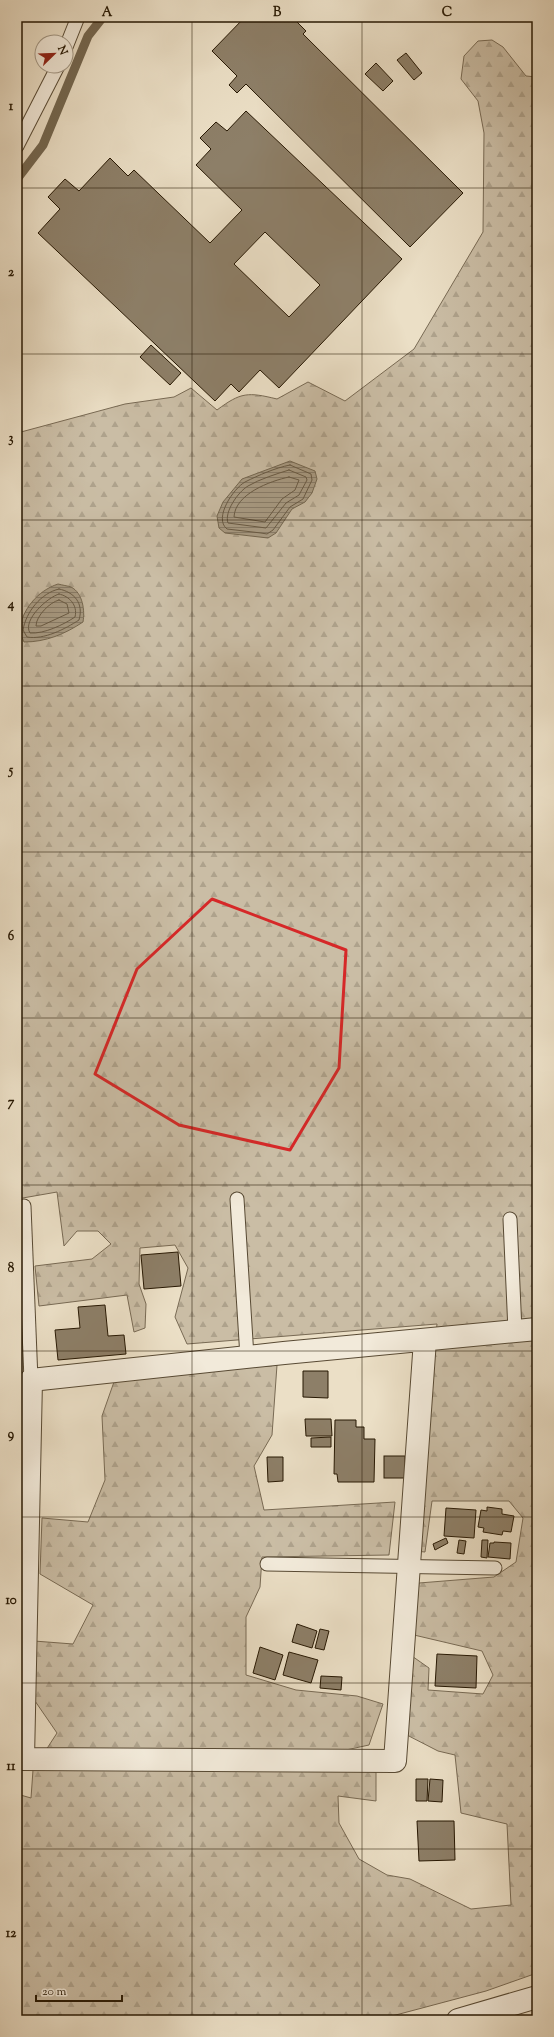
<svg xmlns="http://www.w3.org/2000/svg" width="554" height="2037" font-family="'Sorts Mill Goudy',serif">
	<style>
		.forest { fill: url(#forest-firs); stroke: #786a54 }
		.water { fill: url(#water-rules); stroke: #746750 }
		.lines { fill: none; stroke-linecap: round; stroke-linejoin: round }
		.shore { stroke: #685a44; stroke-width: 1 }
		.stream { stroke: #746750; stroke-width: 9 }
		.building { fill: #8d7f68; stroke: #271803; fill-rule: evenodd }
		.lane-casing { stroke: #584a34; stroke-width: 15 }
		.street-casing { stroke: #584a34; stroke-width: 24 }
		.lane { stroke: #f2eada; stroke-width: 13 }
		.street { stroke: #f2eada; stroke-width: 22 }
		.marked { fill: none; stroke: #d62828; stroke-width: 3; stroke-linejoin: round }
		.grid { fill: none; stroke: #271803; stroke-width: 1; stroke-opacity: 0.55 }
		.neatline { fill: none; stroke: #271803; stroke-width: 1.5 }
		.grid-label { font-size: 13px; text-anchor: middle; font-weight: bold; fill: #271803 }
	</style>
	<defs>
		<pattern id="forest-firs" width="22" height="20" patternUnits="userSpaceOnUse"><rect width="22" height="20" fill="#cabda5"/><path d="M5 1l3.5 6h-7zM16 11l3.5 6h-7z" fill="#aea28c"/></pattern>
		<pattern id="water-rules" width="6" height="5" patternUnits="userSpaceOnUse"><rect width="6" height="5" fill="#a89b84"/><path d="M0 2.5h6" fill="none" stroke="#897d6a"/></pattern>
	</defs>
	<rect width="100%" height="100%" fill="#ebdfc6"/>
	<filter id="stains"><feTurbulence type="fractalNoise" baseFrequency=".005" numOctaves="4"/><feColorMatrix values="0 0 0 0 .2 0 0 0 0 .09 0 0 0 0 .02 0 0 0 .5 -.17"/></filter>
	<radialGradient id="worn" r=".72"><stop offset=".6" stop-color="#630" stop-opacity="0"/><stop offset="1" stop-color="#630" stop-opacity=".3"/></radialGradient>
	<path class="forest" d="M492,40L503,47L526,76L537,77V1973L486,1991L377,2020H17V1794L31,1798L33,1770L57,1733L35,1701L34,1641L73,1644L93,1605L40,1574L42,1518L88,1522L105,1480L102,1416L115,1379L277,1365L272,1435L254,1466L264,1510L395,1502L389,1555L262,1557L260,1587L246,1617V1675L296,1690L357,1696L383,1704L369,1745L332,1753L331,1767L376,1772V1801L338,1796L339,1823L359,1859L387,1875L410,1879L471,1909L511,1905L507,1824L461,1813L455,1755L438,1751L403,1733L409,1654L429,1668L428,1690L483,1694L493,1675L482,1651L414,1635L419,1583L494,1577L516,1562L523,1518L509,1501H432L425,1552L415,1551L437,1324L187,1344L175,1317L188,1268L175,1245L140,1248L139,1284L146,1304L145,1328L134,1332L127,1295L39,1306L35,1266L92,1259L111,1244L98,1231H77L64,1246L57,1192L17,1199V430L21,432L125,404L174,397L191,388L217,410C241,392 248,392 277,399L308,382L345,401L414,349L483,232L484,133L478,101L461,79L464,56L478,41Z"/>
	<g class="water">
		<polygon points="290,461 315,471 317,479 312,493 305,502 292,509 276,533 268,538 225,533 219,528 217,516 223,502 242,479"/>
		<path d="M58,584C62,585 68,586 71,587C83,593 85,611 83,622C65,634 46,642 24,642L19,631C22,610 37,591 58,584Z"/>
	</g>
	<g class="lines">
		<g class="shore">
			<path d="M290,465L311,474L312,480L303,499L290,507L273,530L267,534L261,533L227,529C213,518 234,488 245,482C259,475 275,468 290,465Z"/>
			<path d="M289,470L306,477L307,480L299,495L286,503L266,528L228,523C224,512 238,492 248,486C260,479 276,474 289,470Z"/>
			<path d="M289,477L299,480L295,490L282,499L265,522L234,517C235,494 270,481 289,477Z"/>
			<path d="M59,589C74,592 84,603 79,620C65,629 44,640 27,637L23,630C26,612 41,593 59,589Z"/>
			<path d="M59,594C69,596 78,605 75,617C63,625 44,634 30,633C22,620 48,597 59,594Z"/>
			<path d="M59,600L67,604L69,613L41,626H36C36,616 50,602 59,600Z"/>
		</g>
		<polyline class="stream" points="17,179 43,145 88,36 103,17"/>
	</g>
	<g class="building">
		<polygon points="245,17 292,17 306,31 303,34 463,193 410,247 246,84 237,93 229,85 237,76 212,51"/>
		<polygon points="406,53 422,73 414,80 397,60"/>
		<polygon points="376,63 393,81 383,91 365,74"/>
		<path d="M246,111L402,259L279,388L260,370L239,392L231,384L215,401L38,233L60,209L48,197L65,179L79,191L110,158L128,176L134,170L210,243L242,210L196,165L211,149L200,138L216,122L227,131ZM265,232L320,285L289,317L234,264Z"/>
		<polygon points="151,345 181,373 170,385 140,357"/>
		<polygon points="178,1252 181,1286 144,1289 141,1255"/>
		<polygon points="105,1305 108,1336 124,1335 126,1354 58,1360 55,1330 80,1328 78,1307"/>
		<polygon points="303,1371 328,1371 328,1398 303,1397"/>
		<polygon points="305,1419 331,1419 332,1436 306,1436"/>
		<polygon points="335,1420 356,1420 356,1427 364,1427 364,1439 375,1439 374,1482 338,1482 337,1474 334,1474"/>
		<polygon points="331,1437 331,1447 311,1447 311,1438"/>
		<rect x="384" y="1456" width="21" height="22"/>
		<polygon points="267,1457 283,1457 283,1481 268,1482"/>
		<polygon points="487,1507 502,1509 502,1514 514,1516 511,1532 503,1531 502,1535 483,1532 484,1528 478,1527 481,1510 487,1511"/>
		<polygon points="446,1508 476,1510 474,1538 444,1536"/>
		<polygon points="446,1538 448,1543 435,1550 433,1544"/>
		<polygon points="459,1540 466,1541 464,1554 457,1553"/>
		<polygon points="482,1540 488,1540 487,1558 481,1557"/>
		<polygon points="494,1542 511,1543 510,1559 488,1557 490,1543 494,1543"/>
		<polygon points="297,1624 317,1631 312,1648 292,1642"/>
		<polygon points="320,1629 329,1631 324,1650 315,1648"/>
		<polygon points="260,1647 283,1655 275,1680 253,1673"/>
		<polygon points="289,1652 318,1660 311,1683 283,1675"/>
		<polygon points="437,1654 477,1656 476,1688 435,1686"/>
		<polygon points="321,1676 342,1677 341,1690 320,1688"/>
		<polygon points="416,1779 428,1779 427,1801 416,1801"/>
		<polygon points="430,1779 443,1780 442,1802 428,1801"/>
		<polygon points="417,1821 454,1821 455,1860 419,1861"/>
	</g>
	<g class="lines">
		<g class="lane-casing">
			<g id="lane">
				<polyline points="66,47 78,17"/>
				<polyline points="17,146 58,66"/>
				<polyline points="237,1199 247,1357"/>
				<polyline points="24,1206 31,1380"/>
				<polyline points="510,1219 515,1331"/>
				<polyline points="267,1564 495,1568"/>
			</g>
		</g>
		<g class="street-casing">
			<g id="street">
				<polyline points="425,1340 395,1761 23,1759 31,1380 284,1353 537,1329"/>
				<polyline points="458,2020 537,1997"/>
			</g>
		</g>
		<use href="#lane" class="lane"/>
		<use href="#street" class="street"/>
	</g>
	<path class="marked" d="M212,899L346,950L339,1068L290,1150L179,1125L95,1074L137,969Z"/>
	<path class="grid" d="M192,17V2020M362,17V2020M17,188H537M17,354H537M17,520H537M17,686H537M17,852H537M17,1018H537M17,1185H537M17,1351H537M17,1517H537M17,1683H537M17,1849H537"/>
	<rect width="554" height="2037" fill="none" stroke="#ebdfc6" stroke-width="44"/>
	<g transform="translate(54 54) rotate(67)"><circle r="19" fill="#f2eada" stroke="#a19684"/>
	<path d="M0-3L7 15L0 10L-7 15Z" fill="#8f2418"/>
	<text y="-6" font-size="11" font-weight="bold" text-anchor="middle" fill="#271803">N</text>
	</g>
	<path d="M36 1995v6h86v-6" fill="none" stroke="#271803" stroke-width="2"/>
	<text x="42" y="1995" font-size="12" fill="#271803" stroke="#f2eada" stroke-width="3" paint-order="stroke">20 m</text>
	<rect x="22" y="22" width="510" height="1993" class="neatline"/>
	<g class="grid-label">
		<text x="107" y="16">A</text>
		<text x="277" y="16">B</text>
		<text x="447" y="16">C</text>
		<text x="11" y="110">1</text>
		<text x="11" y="276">2</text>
		<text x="11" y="442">3</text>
		<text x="11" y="608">4</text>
		<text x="11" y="774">5</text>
		<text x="11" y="940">6</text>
		<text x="11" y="1106">7</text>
		<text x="11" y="1272">8</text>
		<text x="11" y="1438">9</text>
		<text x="11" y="1604">10</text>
		<text x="11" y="1770">11</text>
		<text x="11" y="1937">12</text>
	</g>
	<rect width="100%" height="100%" filter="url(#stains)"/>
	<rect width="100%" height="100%" fill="url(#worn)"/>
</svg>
